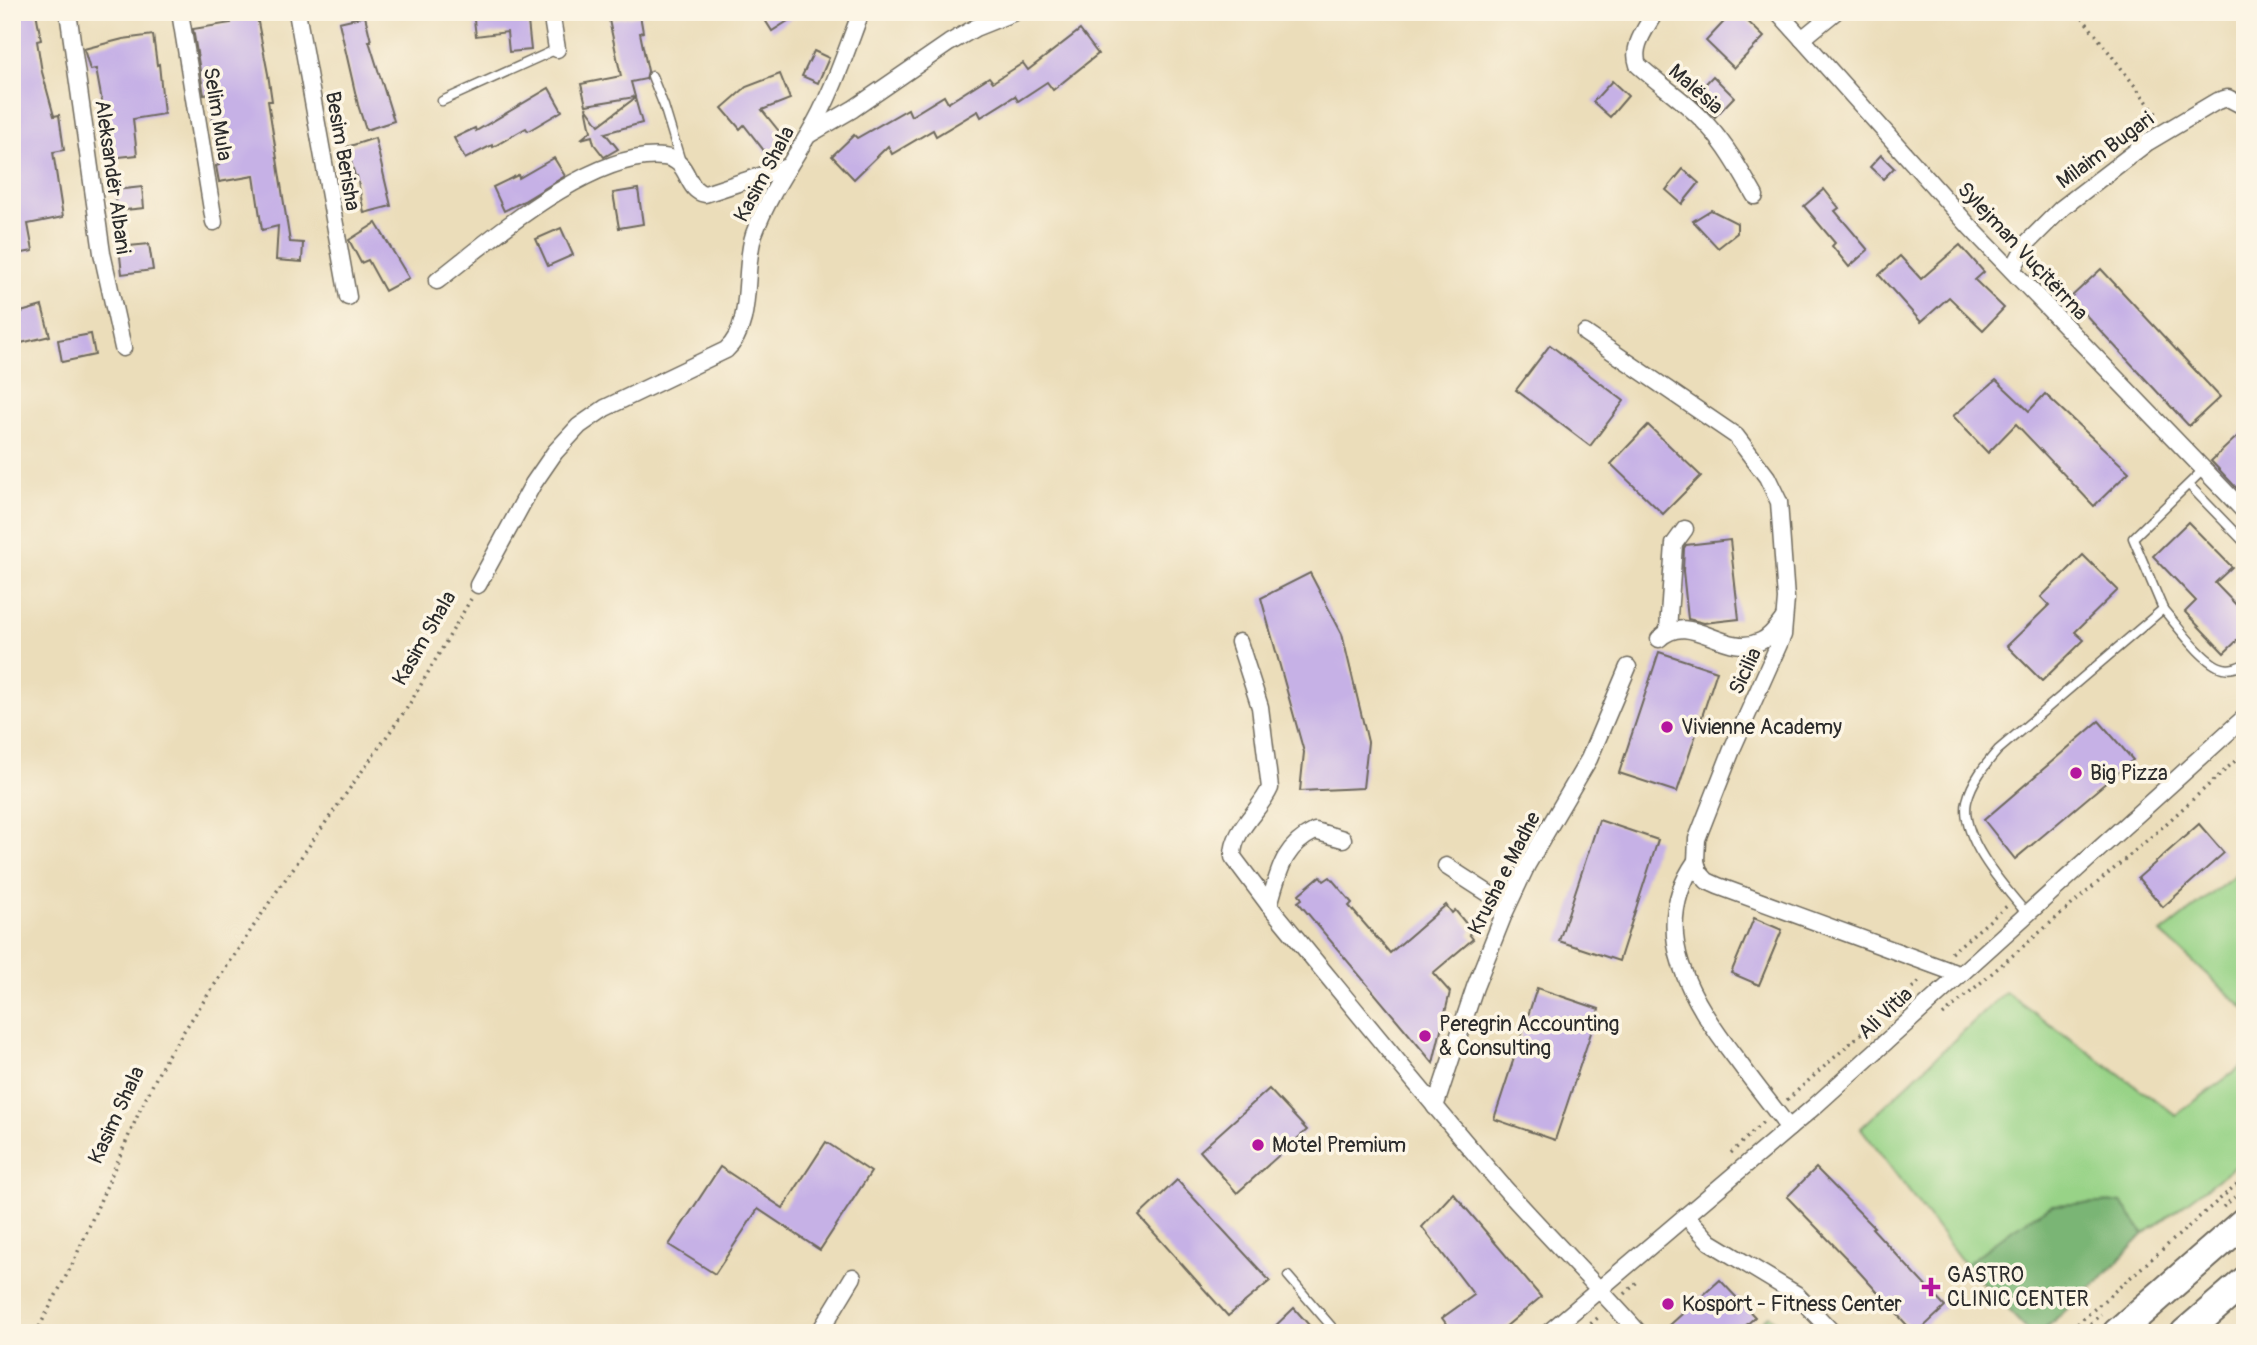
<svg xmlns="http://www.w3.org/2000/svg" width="2257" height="1345" font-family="Pangolin,sans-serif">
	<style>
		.green { fill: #98d387; stroke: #627f59; stroke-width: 2 }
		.forest { fill: #7ab574; stroke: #527050; stroke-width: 2 }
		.building { fill: #c6b1e6 }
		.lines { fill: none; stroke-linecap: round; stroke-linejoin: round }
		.lane-casing { stroke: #6e695d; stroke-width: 11 }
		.street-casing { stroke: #6e695d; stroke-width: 19 }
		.highway-casing { stroke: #6e695d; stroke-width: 32 }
		.path { stroke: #6e695d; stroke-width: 3.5; stroke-dasharray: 2 5; stroke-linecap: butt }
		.lane { stroke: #fff; stroke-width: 8 }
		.street { stroke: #fff; stroke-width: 16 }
		.highway { stroke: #fff; stroke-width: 28 }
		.poi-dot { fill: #b5179e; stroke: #fcf5e5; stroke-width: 2.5 }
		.labels { text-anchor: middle; stroke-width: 7; stroke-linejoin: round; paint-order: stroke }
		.street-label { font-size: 21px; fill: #2b2b2b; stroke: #fcf5e5 }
		.poi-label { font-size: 21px; fill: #2b2b2b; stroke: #fcf5e5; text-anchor: start }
	</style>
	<rect width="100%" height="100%" fill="#fcf5e5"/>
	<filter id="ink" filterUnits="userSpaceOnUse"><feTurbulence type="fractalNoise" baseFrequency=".0143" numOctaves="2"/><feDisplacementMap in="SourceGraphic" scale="14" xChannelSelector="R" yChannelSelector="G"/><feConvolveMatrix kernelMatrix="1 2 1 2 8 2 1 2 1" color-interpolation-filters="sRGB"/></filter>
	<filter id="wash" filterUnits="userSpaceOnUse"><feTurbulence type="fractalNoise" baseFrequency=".00686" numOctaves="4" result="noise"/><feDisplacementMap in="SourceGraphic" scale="28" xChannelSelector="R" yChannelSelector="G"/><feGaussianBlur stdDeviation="1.57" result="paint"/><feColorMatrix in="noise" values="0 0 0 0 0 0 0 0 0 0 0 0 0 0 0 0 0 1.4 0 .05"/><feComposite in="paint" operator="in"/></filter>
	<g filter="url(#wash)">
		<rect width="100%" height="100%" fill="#ebddba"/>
		<g class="green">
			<polygon points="2245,868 2245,1009 2161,933"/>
			<polygon points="2005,992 2176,1115 2245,1064 2245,1159 2144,1234 2121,1202 2052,1205 1965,1265 1861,1128"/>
			<polygon points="1769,1315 1788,1333 1751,1333"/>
		</g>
		<polygon class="forest" points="2121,1202 2144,1234 2101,1279 2040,1333 2030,1333 1965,1265 2014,1228 2052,1205"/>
		<g id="blocks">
			<g class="building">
				<polygon points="36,12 41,40 37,41 42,72 54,116 59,115 64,150 53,152 63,217 28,224 33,251 12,255 12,16"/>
				<polygon points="229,12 256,12 268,74 272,101 268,101 290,242 303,243 302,262 276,260 278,226 262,230 254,176 219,182 216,166 219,165 209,94 204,95 193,29 231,23"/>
				<polygon points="473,12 527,12 531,50 509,52 507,32 476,36"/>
				<polygon points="760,12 802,12 772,31"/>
				<polygon points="1733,12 1738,12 1764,37 1734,68 1706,41"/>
				<polygon points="640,15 643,32 640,33 648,71 646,79 631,82 635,97 586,105 581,84 621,76 609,20"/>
				<polygon points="365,16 371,41 369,41 394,121 366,130 358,105 339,22"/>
				<polygon points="1080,30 1098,54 1053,90 1047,82 1018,101 1015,96 981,117 978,111 936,136 933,130 892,154 888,146 854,179 832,156 854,135 857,138 908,109 911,116 944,96 948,103 989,77 993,82 1023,63 1028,70"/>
				<polygon points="153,35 157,65 159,64 164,114 133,119 137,155 110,158 106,123 96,69 90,70 84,49 123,39"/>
				<polygon points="814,51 829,58 818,83 802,76"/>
				<polygon points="780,74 790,99 762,110 790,145 772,161 744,125 740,129 722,108 746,87"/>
				<polygon points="1713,76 1734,97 1715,117 1693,97"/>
				<polygon points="1612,81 1628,96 1610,117 1593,102"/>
				<polygon points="549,88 562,111 528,131 526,128 493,147 492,145 465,159 454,138 475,128 476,131"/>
				<polygon points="635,98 642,123 605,133 618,149 604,157 594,144 592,136 581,139 591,131 586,107 599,125"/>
				<polygon points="375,138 391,206 364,213 357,176 355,176 347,147"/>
				<polygon points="1881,155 1894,168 1883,179 1870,167"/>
				<polygon points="554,158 565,176 524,201 504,211 493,187 518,175 519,178"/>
				<polygon points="1683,169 1699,183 1682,204 1666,190"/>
				<polygon points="142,187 144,208 116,211 115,190"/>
				<polygon points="638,189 643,224 619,228 613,193"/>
				<polygon points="1824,189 1839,208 1835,211 1868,250 1849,267 1832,246 1835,243 1804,206"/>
				<polygon points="1711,210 1737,223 1737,233 1718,248 1693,221"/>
				<polygon points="376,223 409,278 385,291 368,260 361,263 349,240"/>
				<polygon points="561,228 573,255 548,266 536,239"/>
				<polygon points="149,244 153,270 122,274 119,247"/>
				<polygon points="1960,245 1984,272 1975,280 2004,308 1983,330 1949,297 1921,322 1879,275 1900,256 1921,279"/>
				<polygon points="2101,269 2220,397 2189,426 2070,298"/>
				<polygon points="42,306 50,336 21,343 14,314"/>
				<polygon points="91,334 95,355 62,362 58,340"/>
				<polygon points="1550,345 1624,401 1590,446 1516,390"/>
				<polygon points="1996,380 2029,411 2045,394 2129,472 2094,506 2016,424 1988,453 1953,416"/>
				<polygon points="1648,425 1701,476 1663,514 1611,464"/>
				<polygon points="2245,429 2245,497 2211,461"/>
				<polygon points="2188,522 2232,567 2215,583 2245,614 2245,633 2224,653 2185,612 2196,601 2153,556"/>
				<polygon points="1730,540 1739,619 1704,623 1688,619 1683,571 1684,548 1686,545"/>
				<polygon points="2083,555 2118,590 2075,632 2084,640 2042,681 2007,646 2049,605 2041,597"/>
				<polygon points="1310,573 1342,634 1368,742 1363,788 1300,791 1304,752 1261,598"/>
				<polygon points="1659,652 1717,671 1677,792 1619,773"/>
				<polygon points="2099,721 2133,760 2015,859 1984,820"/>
				<polygon points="1599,820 1658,840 1619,961 1559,941"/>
				<polygon points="2199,824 2224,853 2163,907 2138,878"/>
				<polygon points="1320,876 1324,881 1330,877 1352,903 1349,906 1390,953 1446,905 1452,913 1455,910 1472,931 1469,934 1473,939 1433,973 1450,992 1433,1063 1298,902 1302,899 1299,894"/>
				<polygon points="1754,918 1782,930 1759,985 1731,973"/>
				<polygon points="1537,988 1599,1009 1555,1140 1494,1119"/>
				<polygon points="1269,1089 1307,1130 1237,1193 1200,1151"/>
				<polygon points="826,1142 871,1172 820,1250 758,1209 715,1274 669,1245 720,1167 783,1208"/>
				<polygon points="1816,1168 1874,1227 1872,1228 1945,1307 1917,1333 1914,1333 1853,1265 1787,1197"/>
				<polygon points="1177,1180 1270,1281 1228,1316 1139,1216"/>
				<polygon points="1453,1193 1541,1297 1498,1333 1453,1333 1442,1318 1474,1295 1422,1227"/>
				<polygon points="1720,1280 1755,1317 1738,1333 1661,1333"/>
				<polygon points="1294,1308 1316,1333 1268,1333"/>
			</g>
		</g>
	</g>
	<g filter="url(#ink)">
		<use href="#blocks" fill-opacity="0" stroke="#6e695d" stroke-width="2"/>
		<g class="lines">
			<g class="lane-casing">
				<g id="lane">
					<polyline points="652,76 664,106 681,162"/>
					<polyline points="442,101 557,49"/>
					<polyline points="2189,485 2245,543"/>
					<path d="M2163,609C2176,624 2204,664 2223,668C2231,670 2238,667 2245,664"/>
					<path d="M2027,914C2005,888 1959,837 1967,801C1972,781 1985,765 1998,750L2163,609L2133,538L2204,469"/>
					<polyline points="1288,1276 1337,1333"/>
				</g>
			</g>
			<g class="street-casing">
				<g id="street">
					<polyline points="68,12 102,253 123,348"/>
					<polyline points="180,12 214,222"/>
					<polyline points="297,12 348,297"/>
					<polyline points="551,12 557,49"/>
					<path d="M1655,12C1646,29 1631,46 1638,65C1661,86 1689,103 1709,127C1728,148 1741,172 1755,196"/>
					<polyline points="1778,12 1970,227 2245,512"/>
					<polyline points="1802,39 1835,12"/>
					<polyline points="810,134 853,109 949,43 975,28 1015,12"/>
					<polyline points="2012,270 2027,243 2062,208 2148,142 2217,101 2228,98 2245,107"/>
					<path d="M437,281C490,240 593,149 664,157C691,160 684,190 705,194L787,167"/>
					<polyline points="1585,333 1736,436 1767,477 1779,502 1786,599 1783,635 1733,747 1697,839 1696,861 1699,872 1707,881 1718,886 1958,974"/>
					<path d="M478,585L533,484L555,452L579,426L605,408L726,350C755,324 742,270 754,234C767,198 789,167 808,135C831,97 845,54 861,12"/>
					<polyline points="1668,630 1674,544 1685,529"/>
					<path d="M1659,639C1690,609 1725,659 1761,641C1771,637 1778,626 1784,618"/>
					<path d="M1239,642L1260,707L1270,788C1260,811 1232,830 1233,857L1269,905C1346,998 1422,1093 1501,1184C1546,1235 1594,1282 1639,1333"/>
					<path d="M1696,861C1646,932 1693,1002 1737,1060C1754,1083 1771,1105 1789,1128"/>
					<polyline points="1446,866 1494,897 1499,903 1504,914"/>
					<path d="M1269,905C1279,872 1282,847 1315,831L1343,839"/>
					<polyline points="1435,1107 1475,987 1504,914 1527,865 1589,759 1628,667"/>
					<polyline points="1686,1216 1710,1242 1796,1294 1833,1333"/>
					<polyline points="819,1333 853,1277"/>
					<polyline points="1548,1333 1815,1106 2245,717"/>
				</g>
			</g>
			<g class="highway-casing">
				<g id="highway">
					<polyline points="2117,1333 2245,1221"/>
					<polyline points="2185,1333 2245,1281"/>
				</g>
			</g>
			<g class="path">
				<polyline points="2078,12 2158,116"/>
				<polyline points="1951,953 2007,906"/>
				<polyline points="1943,1015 2158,831 2245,752"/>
				<polyline points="1787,1100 1922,979"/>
				<polyline points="1731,1153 1763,1122"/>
				<polyline points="2223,1207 2245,1188"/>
				<polyline points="1625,1294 1639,1280"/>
				<polyline points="36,1333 73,1263 140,1110 166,1058 277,891 409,705 471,599"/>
				<polyline points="1580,1333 1601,1315"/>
				<polyline points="2067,1333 2245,1177"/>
				<polyline points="2080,1333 2101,1314"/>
				<polyline points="2233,1333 2245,1322"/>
			</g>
			<use href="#lane" class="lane"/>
			<use href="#street" class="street"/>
			<use href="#highway" class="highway"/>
		</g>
	</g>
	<g class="poi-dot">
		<circle cx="1667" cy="727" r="7"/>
		<circle cx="2076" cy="773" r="7"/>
		<circle cx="1425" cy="1036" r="7"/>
		<circle cx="1258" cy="1145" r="7"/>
		<path d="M1927.5 1276.5h7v7h7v7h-7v7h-7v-7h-7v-7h7z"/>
		<circle cx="1668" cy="1304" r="7"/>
	</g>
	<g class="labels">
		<g class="street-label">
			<text transform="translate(1696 89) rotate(41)" y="7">Malësia</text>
			<text transform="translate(218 114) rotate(81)" y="7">Selim Mula</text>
			<text transform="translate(2105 150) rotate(-36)" y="7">Milaim Bugari</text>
			<text transform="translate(343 151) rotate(80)" y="7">Besim Berisha</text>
			<text transform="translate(764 174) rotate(-62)" y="7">Kasim Shala</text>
			<text transform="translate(113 177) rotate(82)" y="7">Aleksandër Albani</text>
			<text transform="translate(2023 251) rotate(47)" y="7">Sylejman Vuçitërrna</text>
			<text transform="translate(424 638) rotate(-60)" y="7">Kasim Shala</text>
			<text transform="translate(1745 671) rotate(-65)" y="7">Sicilia</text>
			<text transform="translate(1504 873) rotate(-63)" y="7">Krusha e Madhe</text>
			<text transform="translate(1885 1013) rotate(-43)" y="7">Ali Vitia</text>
			<text transform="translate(116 1115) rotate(-65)" y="7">Kasim Shala</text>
		</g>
		<g class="poi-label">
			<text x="1681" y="734">Vivienne Academy</text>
			<text x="2090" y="780">Big Pizza</text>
			<text x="1439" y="1031">Peregrin Accounting<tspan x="1439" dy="24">&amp; Consulting</tspan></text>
			<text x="1272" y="1152">Motel Premium</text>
			<text x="1947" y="1282">GASTRO<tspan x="1947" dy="24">CLINIC CENTER</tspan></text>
			<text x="1682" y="1311">Kosport - Fitness Center</text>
		</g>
	</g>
	<rect width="2257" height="1345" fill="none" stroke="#fcf5e5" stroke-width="42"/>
</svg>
